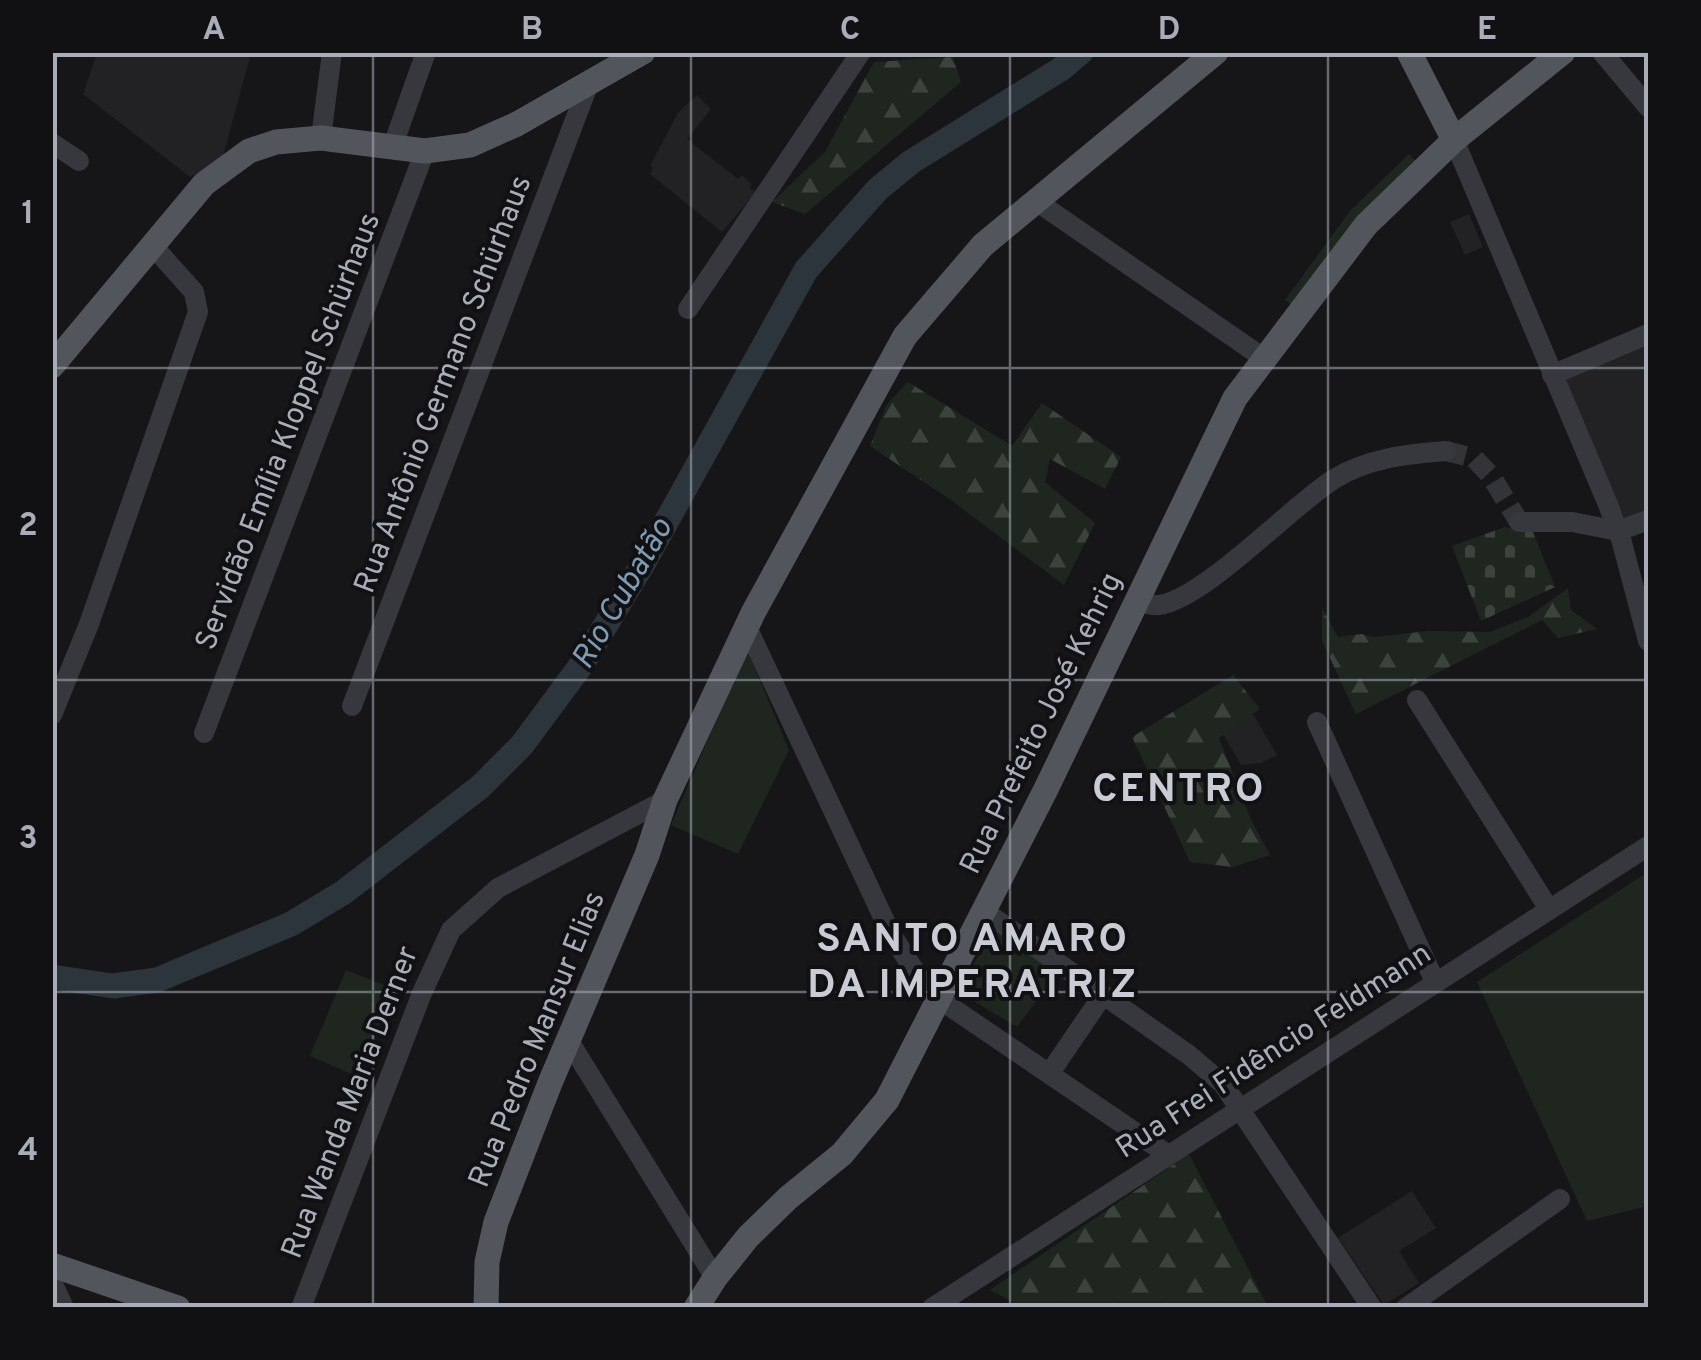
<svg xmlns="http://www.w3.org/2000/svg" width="1701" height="1360" font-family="Overpass,sans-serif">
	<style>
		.built { fill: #222225 }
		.forest { fill: url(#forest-firs) }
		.cemetery { fill: url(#cemetery-stones) }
		.park { fill: #1e261f }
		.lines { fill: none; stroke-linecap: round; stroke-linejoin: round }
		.river { stroke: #2c353c; stroke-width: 25 }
		.minor-tunnel { stroke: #333438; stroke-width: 20; stroke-dasharray: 20 10; stroke-linecap: butt }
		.minor { stroke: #37383d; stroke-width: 20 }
		.major { stroke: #53555c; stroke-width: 25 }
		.grid { fill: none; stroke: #a8adb8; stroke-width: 2.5; stroke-opacity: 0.55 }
		.labels { text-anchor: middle; stroke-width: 8; stroke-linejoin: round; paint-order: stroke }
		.street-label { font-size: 30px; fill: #a8adb8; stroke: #111113 }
		.water-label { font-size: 32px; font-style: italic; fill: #7f9bb3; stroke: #111113 }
		.district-label { font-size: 40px; font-weight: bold; letter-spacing: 2.5px; fill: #c9ccd4; stroke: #111113 }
		.neatline { fill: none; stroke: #a8adb8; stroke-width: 4 }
		.grid-label { font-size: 32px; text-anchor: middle; font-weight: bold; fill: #a8adb8 }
	</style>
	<defs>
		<pattern id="forest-firs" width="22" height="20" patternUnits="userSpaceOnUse" patternTransform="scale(2.5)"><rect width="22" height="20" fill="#1e261f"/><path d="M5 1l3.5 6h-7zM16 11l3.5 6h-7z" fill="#3c433d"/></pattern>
		<pattern id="cemetery-stones" width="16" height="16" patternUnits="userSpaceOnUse" patternTransform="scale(2.5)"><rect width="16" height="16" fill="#1e261f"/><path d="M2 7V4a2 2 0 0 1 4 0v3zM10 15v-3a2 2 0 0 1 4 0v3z" fill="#3c433d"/></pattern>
	</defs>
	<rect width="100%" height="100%" fill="#161618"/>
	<g class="built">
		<polygon points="97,53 251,53 222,160 190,177 83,94"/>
		<polygon points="697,95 711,109 687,139 738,179 742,175 751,184 749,188 756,192 722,232 650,174 654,168 650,166 678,113"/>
		<polygon points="1469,214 1483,247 1465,255 1450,222"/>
		<polygon points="1648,343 1648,514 1626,523 1564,376"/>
		<polygon points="1253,714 1277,755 1261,763 1241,765 1223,734"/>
		<polygon points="1412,1191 1436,1228 1399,1251 1419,1283 1384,1305 1338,1238"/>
	</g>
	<g class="forest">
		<polygon points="953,57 961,82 805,214 772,202 825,152 874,62"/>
		<polygon points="908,382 1012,446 1042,403 1121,457 1105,489 1050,459 1045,482 1095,523 1064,585 951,500 870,446 887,404"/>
		<polygon points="1568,588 1571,610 1597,629 1558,638 1542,620 1356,714 1322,641 1322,608 1338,637 1361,634 1375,637 1428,631 1490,632 1528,617"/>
		<polygon points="1233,675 1260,709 1219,738 1252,822 1270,855 1233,867 1190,862 1132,737"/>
		<polygon points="1189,1154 1268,1307 1022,1307 990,1290"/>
	</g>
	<polygon class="cemetery" points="1505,527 1533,532 1555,587 1481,621 1452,546"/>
	<g class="park">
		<polygon points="1409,154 1419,165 1297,309 1285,300 1350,211"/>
		<polygon points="747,649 789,750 738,854 671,825"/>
		<polygon points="1648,872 1648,1206 1587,1221 1477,982"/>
		<polygon points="998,929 1059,970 1017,1027 955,990"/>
		<polygon points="346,970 394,989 358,1077 310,1056"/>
	</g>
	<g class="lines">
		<polyline class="river" points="52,977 113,986 157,980 291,924 344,892 480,787 522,745 582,664 644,562 806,270 878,189 911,162 1061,69 1081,52"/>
		<polyline class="minor-tunnel" points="1446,451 1474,458 1491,476 1519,522"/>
		<g class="minor">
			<polyline points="1602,52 1648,107"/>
			<polyline points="321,138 332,52"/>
			<polyline points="1454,140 1607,502 1621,539 1648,641"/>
			<polyline points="52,143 79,161"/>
			<polyline points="392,148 426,52"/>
			<polyline points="1036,201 1265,359"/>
			<polyline points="688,309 861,52"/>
			<polyline points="1552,375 1648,334"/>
			<polyline points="1519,522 1572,522 1618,531"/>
			<polyline points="1618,531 1648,520"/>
			<path d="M1136,600C1144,603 1150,606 1159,605C1204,599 1290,507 1334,479C1368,458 1408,454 1446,451"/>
			<polyline points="747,627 891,934 918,976 939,999 1167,1154"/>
			<polyline points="1417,700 1549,909"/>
			<polyline points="352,706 589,83"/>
			<polyline points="52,715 89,624 198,312 194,292 152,245"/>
			<polyline points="1317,722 1435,982"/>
			<polyline points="204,733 425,151"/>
			<polyline points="984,911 1189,1055 1223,1084 1372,1308"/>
			<polyline points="569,1041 715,1278"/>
			<polyline points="1049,1074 1103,995"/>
			<polyline points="52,1282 64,1308"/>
			<polyline points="301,1308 422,993 451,930 498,888 665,800"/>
			<polyline points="932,1308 1648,846"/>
			<polyline points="1406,1308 1560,1199"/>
		</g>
		<g class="major">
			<polyline points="1409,52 1454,140"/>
			<polyline points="52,366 204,184 249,151 276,142 321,138 425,151 470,145 517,124 643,52"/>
			<polyline points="52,1265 178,1308"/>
			<polyline points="486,1308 487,1262 496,1222 550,1083 647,855 665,800 753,613 905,336 983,245 1216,52"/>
			<polyline points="696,1308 715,1278 748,1237 788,1198 842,1154 887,1100 1045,791 1235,398 1366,225 1454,140 1563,52"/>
		</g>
	</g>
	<path class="grid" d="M373,52V1308M691,52V1308M1010,52V1308M1328,52V1308M52,368H1648M52,680H1648M52,992H1648"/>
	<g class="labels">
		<g class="street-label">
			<text transform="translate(442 384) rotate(-69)" y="10">Rua Antônio Germano Schürhaus</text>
			<text transform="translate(287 431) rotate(-69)" y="10">Servidão Emília Kloppel Schürhaus</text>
			<text transform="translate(1040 723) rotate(-64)" y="10">Rua Prefeito José Kehrig</text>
			<text transform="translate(536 1039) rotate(-68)" y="10">Rua Pedro Mansur Elias</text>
			<text transform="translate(1273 1050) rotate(-33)" y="10">Rua Frei Fidêncio Feldmann</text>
			<text transform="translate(349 1102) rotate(-69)" y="10">Rua Wanda Maria Derner</text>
		</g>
		<g class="water-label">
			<text transform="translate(621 593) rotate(-60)" y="11">Rio Cubatão</text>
		</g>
		<g class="district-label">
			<text x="1179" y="801">CENTRO</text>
			<text x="973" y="951">SANTO AMARO<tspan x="973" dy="46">DA IMPERATRIZ</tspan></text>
		</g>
	</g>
	<rect width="1701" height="1360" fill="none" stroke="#111113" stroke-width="110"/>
	<rect x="55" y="55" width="1591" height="1250" class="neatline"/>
	<g class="grid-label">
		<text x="214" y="39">A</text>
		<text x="532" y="39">B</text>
		<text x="850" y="39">C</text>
		<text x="1169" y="39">D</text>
		<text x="1487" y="39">E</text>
		<text x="28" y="223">1</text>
		<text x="28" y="535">2</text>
		<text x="28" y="848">3</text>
		<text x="28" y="1160">4</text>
	</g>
</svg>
